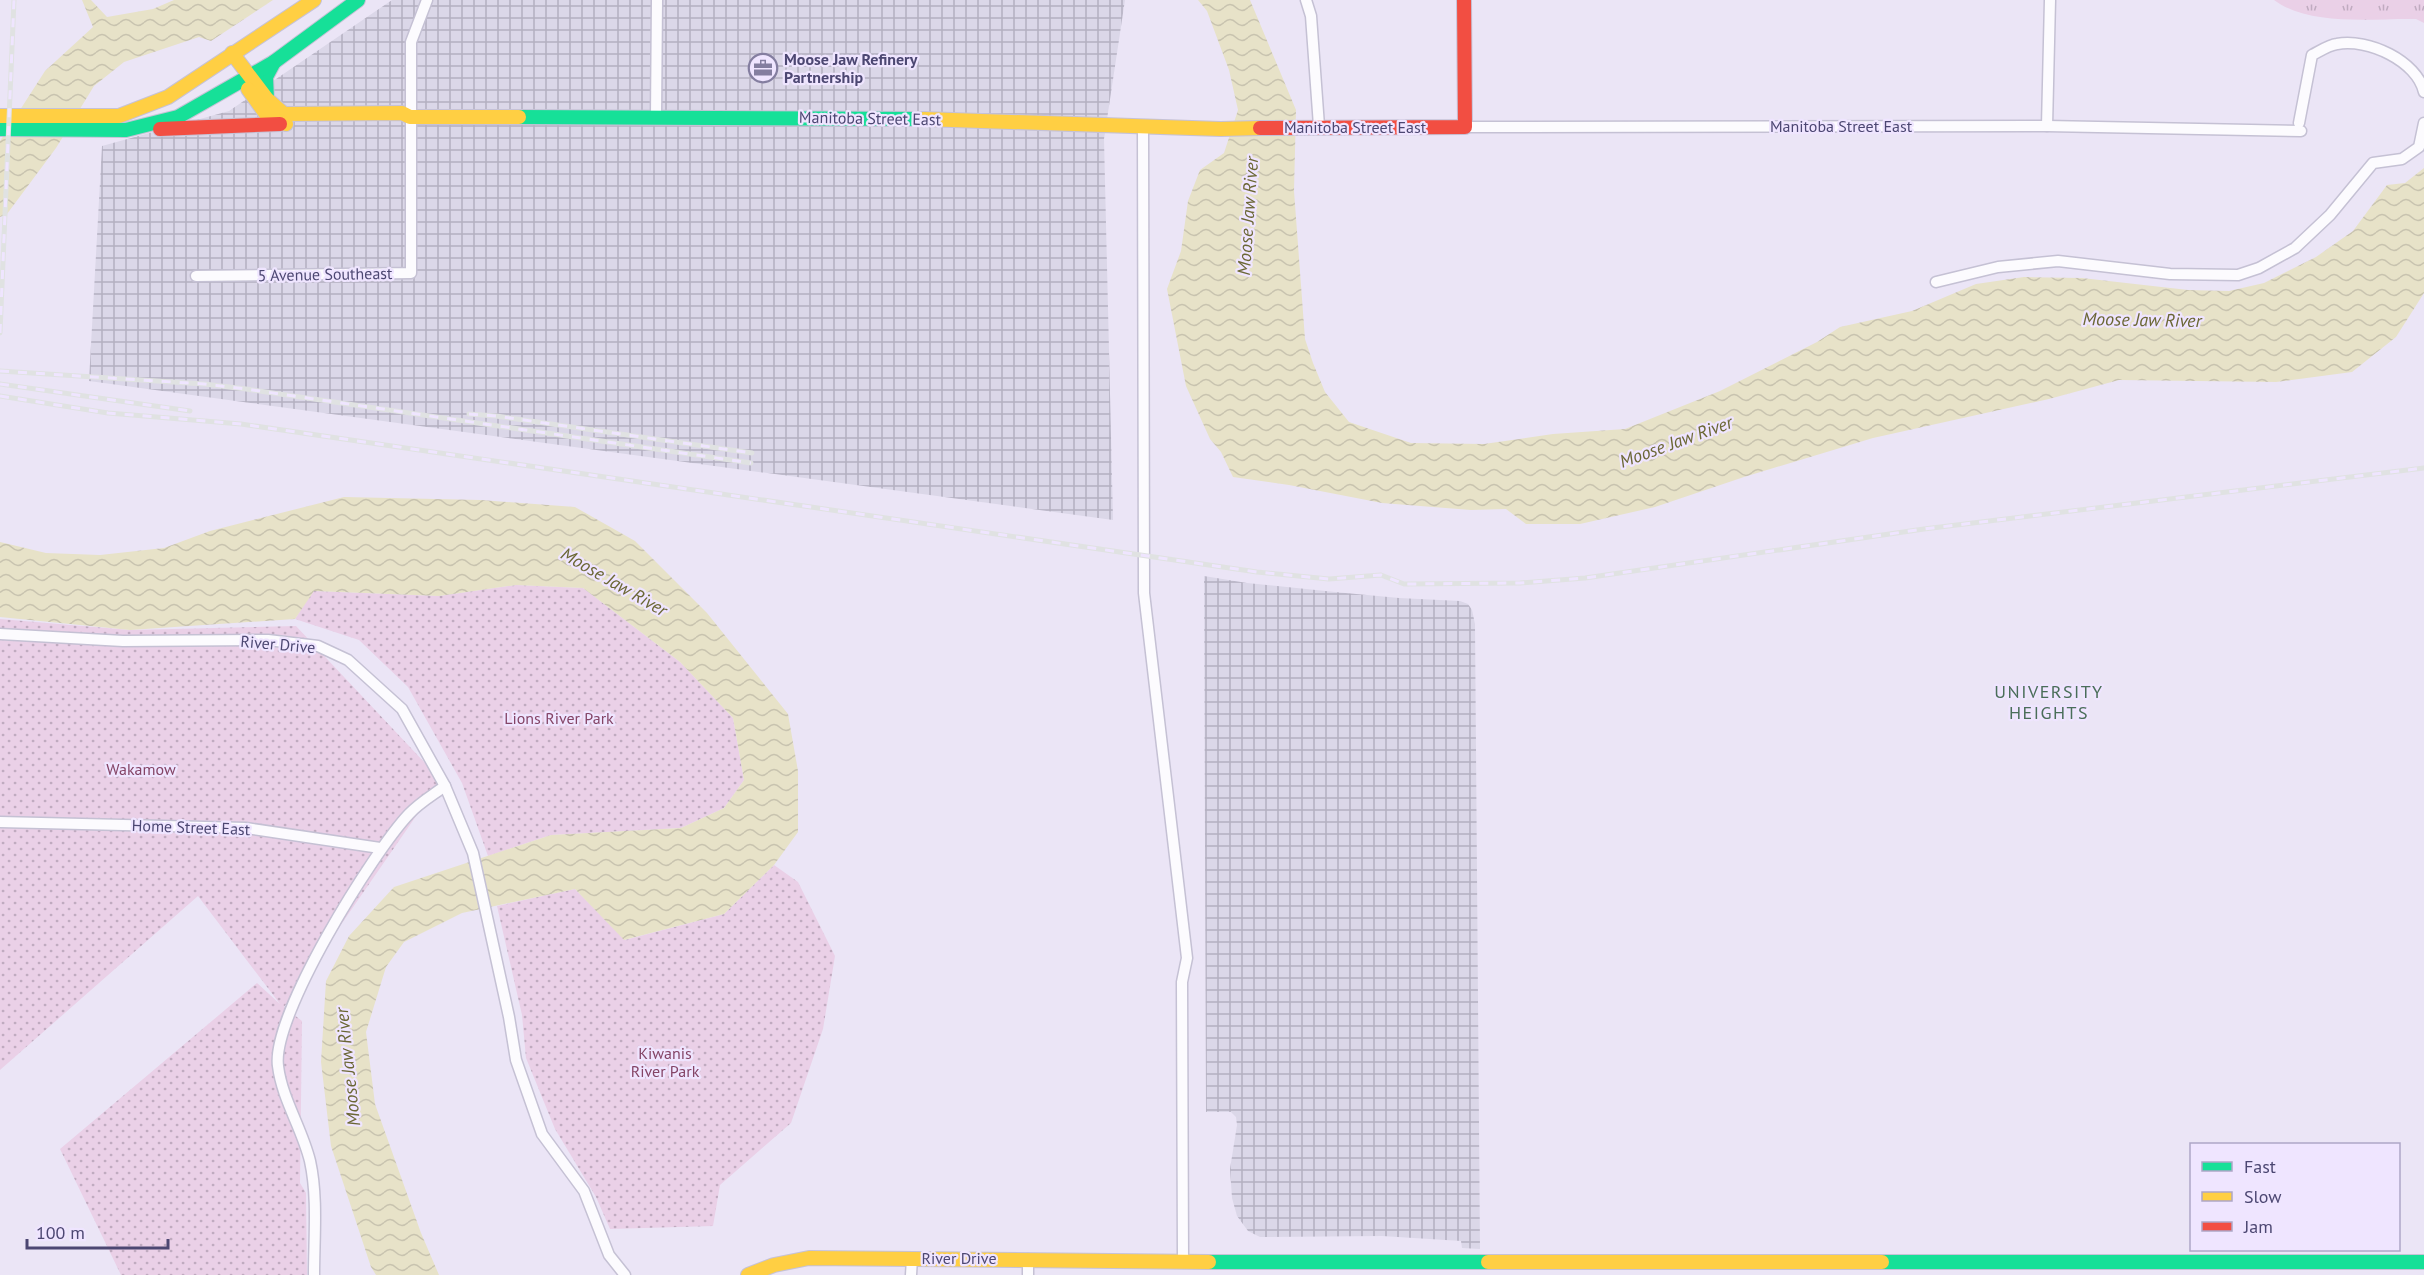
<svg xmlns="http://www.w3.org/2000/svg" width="2424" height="1275" font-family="'PT Sans',sans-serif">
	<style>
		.industrial { fill: url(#industrial-grid) }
		.grass { fill: url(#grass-tufts) }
		.park { fill: url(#park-dots) }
		.water { fill: url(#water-waves) }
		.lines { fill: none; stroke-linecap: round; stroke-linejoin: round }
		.street-casing { stroke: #c5c1d4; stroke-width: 13 }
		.fast-casing { stroke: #c6c2d6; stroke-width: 16 }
		.slow-casing { stroke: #c6c2d6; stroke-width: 16 }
		.jam-casing { stroke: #c6c2d6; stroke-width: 16 }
		.street { stroke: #fcfbfe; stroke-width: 10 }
		.fast { stroke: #16e098; stroke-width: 14 }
		.slow { stroke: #ffcf43; stroke-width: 14 }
		.jam { stroke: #f24e42; stroke-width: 14 }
		.rail-casing { stroke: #e0e2e2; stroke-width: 5 }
		.rail { stroke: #efe5ff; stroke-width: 3; stroke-dasharray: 9; stroke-linecap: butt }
		.labels { text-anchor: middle; stroke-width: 4.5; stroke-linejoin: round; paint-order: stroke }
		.poi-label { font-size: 16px; font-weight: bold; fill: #4c4772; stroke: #efe5ff; text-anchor: start }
		.street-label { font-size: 16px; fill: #4c4772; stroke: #efe5ff }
		.park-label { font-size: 16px; fill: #844466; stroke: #efe5ff }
		.water-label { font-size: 18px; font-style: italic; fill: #6b6735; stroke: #efe5ff }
		.neighbourhood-label { font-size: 18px; letter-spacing: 1.5px; fill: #4a6e59; stroke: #efe5ff }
	</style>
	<defs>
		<pattern id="industrial-grid" width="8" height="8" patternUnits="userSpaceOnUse" patternTransform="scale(1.5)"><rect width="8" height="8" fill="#dbd7e8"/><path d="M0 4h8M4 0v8" fill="none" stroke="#b4b0c0"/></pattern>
		<pattern id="grass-tufts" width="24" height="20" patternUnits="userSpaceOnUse" patternTransform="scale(1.5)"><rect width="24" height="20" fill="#ead0e7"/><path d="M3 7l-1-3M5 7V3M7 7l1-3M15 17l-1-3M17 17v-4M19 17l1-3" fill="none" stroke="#c0abc0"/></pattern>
		<pattern id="park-dots" width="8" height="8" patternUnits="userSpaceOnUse" patternTransform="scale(1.5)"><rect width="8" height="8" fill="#ead0e7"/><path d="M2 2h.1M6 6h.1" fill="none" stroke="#c0abc0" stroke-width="1.8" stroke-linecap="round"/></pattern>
		<pattern id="water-waves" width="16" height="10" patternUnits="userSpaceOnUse" patternTransform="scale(1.5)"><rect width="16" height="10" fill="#e7e2c8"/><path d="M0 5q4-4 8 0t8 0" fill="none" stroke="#c8c3af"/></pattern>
	</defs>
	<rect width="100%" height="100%" fill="#ebe5f6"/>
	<g class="industrial">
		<polygon points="392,0 1125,0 1104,139 1113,520 89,381 102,146 229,111"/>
		<polygon points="1204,576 1247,583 1335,592 1399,598 1460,601 1468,604 1472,610 1475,624 1480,1249 1462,1248 1461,1241 1382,1236 1260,1237 1248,1231 1237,1216 1232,1198 1230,1169 1237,1125 1236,1117 1231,1112 1206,1112"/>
	</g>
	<path class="grass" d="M2274,0H2424V23L2416,19C2373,18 2310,27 2274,0Z"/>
	<g class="park">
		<polygon points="516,585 583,588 680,662 733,718 744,780 724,808 681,828 551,835 488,856 462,783 408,687 359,640 295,619 313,591 439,596"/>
		<polygon points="0,619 130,630 296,626 441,780 284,1007 302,1021 300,1183 306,1193 307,1275 121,1275 60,1149 257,983 280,1004 198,896 0,1070"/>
		<polygon points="774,865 798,882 835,956 823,1029 791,1123 720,1185 713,1226 610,1229 596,1197 555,1129 526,1058 522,1015 497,906 575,889 625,940 724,914"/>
	</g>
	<g class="water">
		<polygon points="82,0 91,0 107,17 153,9 174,0 273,0 211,41 199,37 124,62 94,86 56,148 7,214 0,217 0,141 45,71 93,27"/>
		<polygon points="1198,0 1250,0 1296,110 1294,191 1305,339 1313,363 1325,392 1349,422 1411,443 1484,444 1553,434 1625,429 1720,391 1817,342 1840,327 1912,311 1976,284 2024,277 2082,278 2188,290 2229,291 2264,283 2316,257 2353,231 2387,185 2405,183 2424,168 2424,293 2396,337 2352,372 2276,382 2119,380 2049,399 1873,438 1744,477 1655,507 1580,524 1526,524 1506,509 1471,510 1382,503 1289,485 1233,477 1221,452 1210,439 1186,386 1167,289 1181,251 1188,201 1200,170 1224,153 1238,110 1229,70 1207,11"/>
		<polygon points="344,497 481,500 575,507 635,541 707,613 788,714 798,771 798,832 774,865 724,914 624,940 575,889 462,913 404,942 386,967 366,1032 375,1104 421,1233 439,1275 376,1275 371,1267 331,1146 321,1062 326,981 349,936 394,887 551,835 681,828 724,808 744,780 733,718 680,662 583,588 516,585 439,596 314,591 295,619 130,630 0,617 0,542 46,553 100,555 164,548 210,531"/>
	</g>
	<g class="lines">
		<g class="street-casing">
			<g id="street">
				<polyline points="1306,0 1311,16 1319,126"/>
				<polyline points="656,116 657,0"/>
				<path d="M2299,123L2312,55C2320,51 2329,45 2337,44C2368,38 2417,61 2424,92"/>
				<polyline points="1143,126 1144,593 1187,958 1182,982 1183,1261"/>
				<polyline points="2047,126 2050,0"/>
				<polyline points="1465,127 2047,126 2301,131"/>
				<polyline points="196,276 411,273 411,42 427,0"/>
				<polyline points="1936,282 1998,267 2058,261 2170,274 2238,275 2259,268 2295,248 2330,215 2373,163 2402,159 2419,147 2424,123"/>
				<polyline points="0,634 123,641 268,640 318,646 348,660 402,709 445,786 473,853 509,1017 516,1060 542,1134 584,1191 609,1255 625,1275"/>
				<polyline points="0,822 246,828 380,848"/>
				<polyline points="1028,1259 1028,1275"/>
				<path d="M314,1275C314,1238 318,1197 310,1161C302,1128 282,1099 278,1066C271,1016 373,852 409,814C419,803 433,795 445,786"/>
				<polyline points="911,1275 912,1258"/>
			</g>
		</g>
		<g class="fast-casing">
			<g id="fast">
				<polyline points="267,99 266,77 274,62"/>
				<polyline points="519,117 923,119"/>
				<polyline points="0,129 126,130 178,117 274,62 358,0"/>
				<polyline points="1209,1262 1488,1262"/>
				<polyline points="1882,1262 2424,1262"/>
			</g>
		</g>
		<g class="slow-casing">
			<g id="slow">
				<polyline points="232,53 267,99 284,114 402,113 410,117 519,117"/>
				<polyline points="248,89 268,117 286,124"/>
				<polyline points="0,116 119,116 168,97 314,0"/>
				<polyline points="923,119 1221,129 1260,128"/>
				<polyline points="1488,1262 1882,1262"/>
				<polyline points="748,1275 774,1265 809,1258 1209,1262"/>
			</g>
		</g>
		<g class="jam-casing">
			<g id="jam">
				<polyline points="1260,128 1465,127 1464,0"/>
				<polyline points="160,129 280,124"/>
			</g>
		</g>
		<use href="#street" class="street"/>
		<use href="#fast" class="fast"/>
		<use href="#slow" class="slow"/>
		<use href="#jam" class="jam"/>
		<g class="rail-casing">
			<g id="rail">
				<polyline points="0,333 14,0"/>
				<polyline points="0,371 204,384 246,389 751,463"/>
				<polyline points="0,384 190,411"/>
				<polyline points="0,396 108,413 241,424 1257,572 1329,579 1381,575 1404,584 1520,583 1585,578 1924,529 2424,468"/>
				<polyline points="469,414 496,416 752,453"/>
			</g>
		</g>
		<use href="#rail" class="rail"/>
	</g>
	<defs>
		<g id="office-ring" transform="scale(1.5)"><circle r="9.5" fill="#efe5ff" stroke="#847ea0" stroke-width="1.5"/><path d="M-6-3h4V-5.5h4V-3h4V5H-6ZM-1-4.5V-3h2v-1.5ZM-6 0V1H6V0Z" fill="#847ea0"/></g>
	</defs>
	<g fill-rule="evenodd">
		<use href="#office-ring" x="763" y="68"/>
	</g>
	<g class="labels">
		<g class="poi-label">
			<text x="784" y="65">Moose Jaw Refinery<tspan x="784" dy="18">Partnership</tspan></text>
		</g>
		<g class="street-label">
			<text transform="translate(870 118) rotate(1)" y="6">Manitoba Street East</text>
			<text x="1841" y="132">Manitoba Street East</text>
			<text x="1355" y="133">Manitoba Street East</text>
			<text transform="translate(325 274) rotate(-1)" y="6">5 Avenue Southeast</text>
			<text transform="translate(278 644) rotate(5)" y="6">River Drive</text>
			<text transform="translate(191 827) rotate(2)" y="6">Home Street East</text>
			<text x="959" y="1264">River Drive</text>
		</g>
		<g class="park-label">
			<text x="559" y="724">Lions River Park</text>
			<text x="141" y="775">Wakamow</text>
			<text x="665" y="1059">Kiwanis<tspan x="665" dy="18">River Park</tspan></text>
		</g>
		<g class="water-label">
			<text transform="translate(1248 216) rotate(-86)" y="6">Moose Jaw River</text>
			<text transform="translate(2142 320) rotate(1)" y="6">Moose Jaw River</text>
			<text transform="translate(1676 442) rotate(-20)" y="6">Moose Jaw River</text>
			<text transform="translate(614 582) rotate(30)" y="6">Moose Jaw River</text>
			<text transform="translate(348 1067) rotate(-96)" y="6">Moose Jaw River</text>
		</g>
		<g class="neighbourhood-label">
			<text x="2049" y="698">UNIVERSITY<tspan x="2049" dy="21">HEIGHTS</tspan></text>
		</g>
	</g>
	<rect x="2190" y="1143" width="210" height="108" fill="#efe5ff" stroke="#aea6c7" stroke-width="1.5"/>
	<rect x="2202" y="1162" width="30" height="9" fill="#16e098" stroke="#aea6c7" stroke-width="1.5"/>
	<text x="2244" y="1173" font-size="18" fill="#4c4772">Fast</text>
	<rect x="2202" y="1192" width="30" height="9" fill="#ffcf43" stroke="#aea6c7" stroke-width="1.5"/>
	<text x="2244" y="1203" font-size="18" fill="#4c4772">Slow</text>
	<rect x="2202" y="1222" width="30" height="9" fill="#f24e42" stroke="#aea6c7" stroke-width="1.5"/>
	<text x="2244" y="1233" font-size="18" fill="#4c4772">Jam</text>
	<path d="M27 1239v9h141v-9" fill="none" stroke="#4c4772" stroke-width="3"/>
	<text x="36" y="1239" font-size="18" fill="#4c4772" stroke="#efe5ff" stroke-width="4.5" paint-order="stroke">100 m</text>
</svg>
